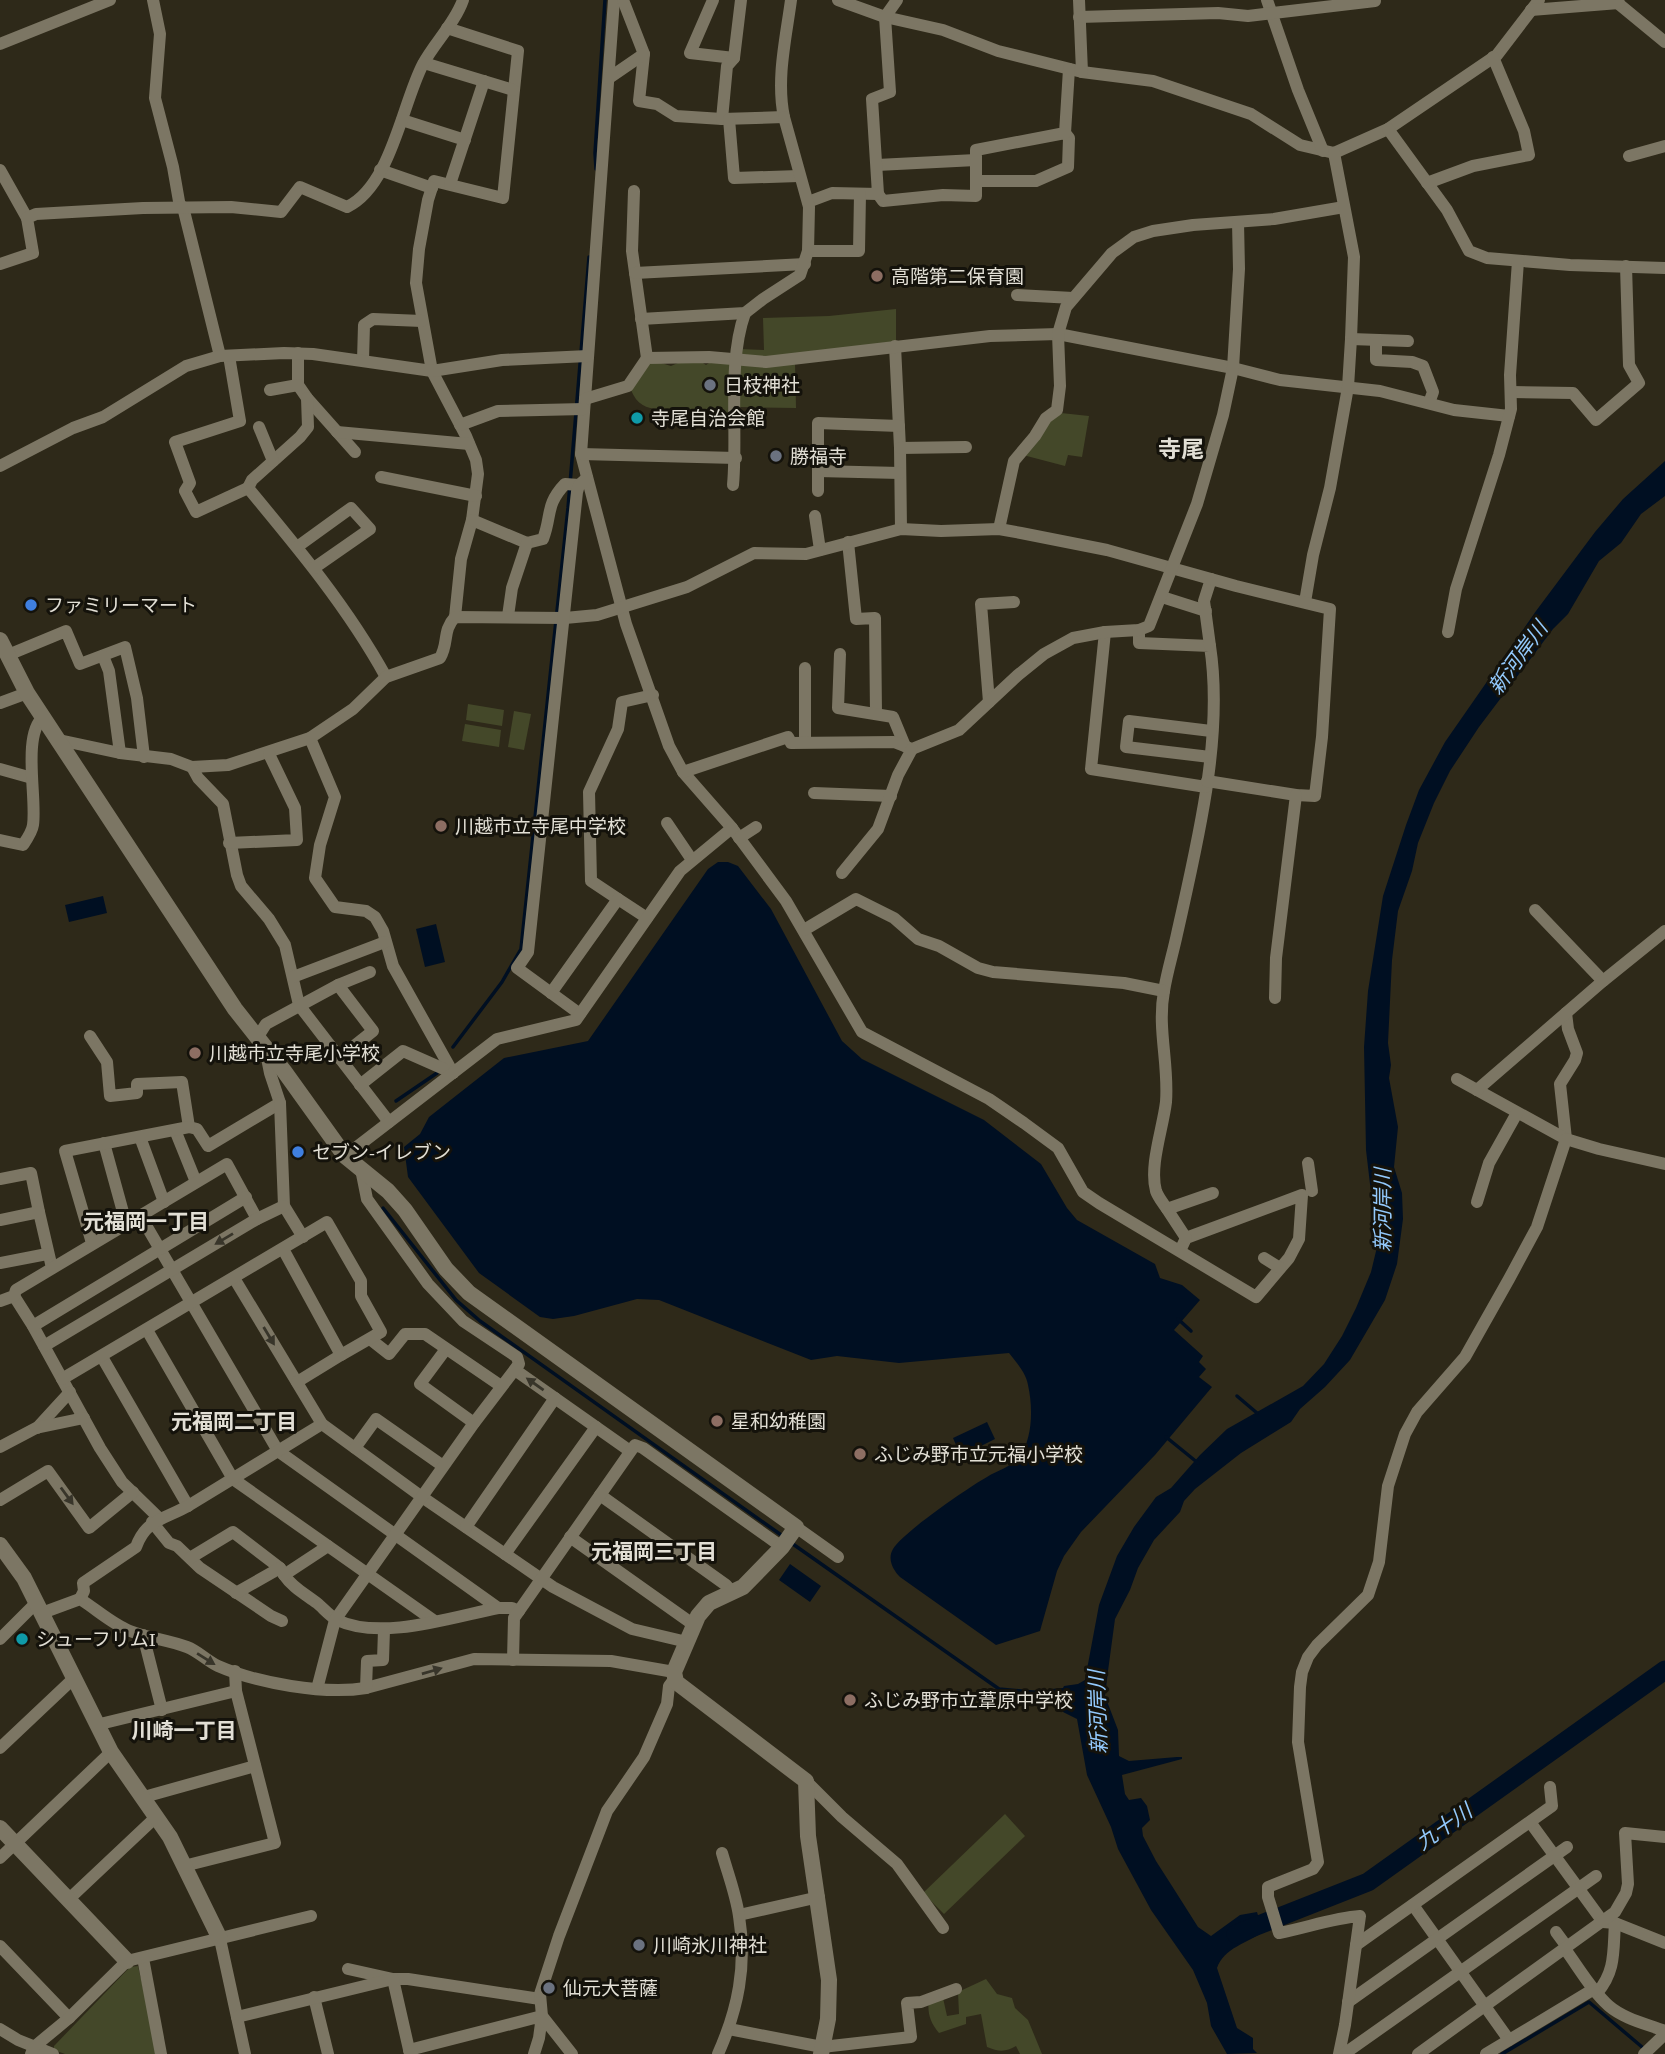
<svg xmlns="http://www.w3.org/2000/svg" width="1665" height="2054" font-family="'Source Serif 4','Noto Sans JP',serif">
	<style>
		.green { fill: #444829 }
		.water { fill: #000f22 }
		.lines { fill: none; stroke-linecap: round; stroke-linejoin: round }
		.stream { stroke: #000f22; stroke-width: 3.5 }
		.river { stroke: #000f22; stroke-width: 19 }
		.street { stroke: #7c7664; stroke-width: 12 }
		.secondary { stroke: #7c7664; stroke-width: 16 }
		.oneway { fill: #38352a }
		.education-dot { fill: #8d6e63; stroke: #14120b; stroke-width: 2.5 }
		.worship-dot { fill: #6b7280; stroke: #14120b; stroke-width: 2.5 }
		.culture-dot { fill: #0f9aa8; stroke: #14120b; stroke-width: 2.5 }
		.shop-dot { fill: #3f7fe0; stroke: #14120b; stroke-width: 2.5 }
		.labels { text-anchor: middle; stroke-width: 6; stroke-linejoin: round; paint-order: stroke }
		.poi-label { font-size: 19px; fill: #e2dfd5; stroke: #14120b; text-anchor: start }
		.water-label { font-size: 21px; font-style: italic; fill: #93c9fc; stroke: #14120b }
		.neighbourhood-label { font-size: 21px; font-weight: bold; fill: #e2dfd5; stroke: #14120b }
		.quarter-label { font-size: 23px; font-weight: bold; fill: #e2dfd5; stroke: #14120b }
	</style>
	<rect width="100%" height="100%" fill="#2e2919"/>
	<g class="green">
		<polygon points="896,309 896,341 784,359 741,358 739,349 764,350 763,318 829,316"/>
		<path d="M700,361L706,365L712,361L730,364L733,413H711L699,416L689,413L673,414L671,408C652,411 638,408 631,390L647,364L658,362L671,366L680,362Z"/>
		<polygon points="739,363 795,363 796,408 739,407"/>
		<polygon points="1061,413 1089,416 1082,457 1068,455 1065,466 1023,455 1049,420"/>
		<polygon points="468,704 504,710 502,726 466,720"/>
		<polygon points="514,711 531,714 524,750 508,747"/>
		<polygon points="465,724 501,730 499,747 462,741"/>
		<polygon points="1005,1814 1025,1836 944,1914 923,1893"/>
		<polygon points="138,1966 158,2054 65,2054 54,2050 54,2046 130,1967"/>
		<path d="M986,1979L997,1994L1012,1998L1015,2008L1028,2020L1042,2054H1020L1016,2046C1006,2052 999,2052 987,2047L981,2014L966,2017V2024L939,2033C930,2022 927,2013 929,1999L943,1998L947,2016L959,2014L958,1992Z"/>
	</g>
	<g class="water">
		<path d="M1665,461V496L1641,514L1621,543L1599,561L1568,614L1553,629L1479,727L1450,771L1434,803L1418,843L1412,871L1398,911L1392,960L1388,1043L1391,1065L1389,1078L1398,1127L1394,1167L1402,1193L1403,1219L1397,1264L1385,1300L1350,1360L1325,1387L1300,1409L1291,1422L1241,1453L1195,1489L1184,1501L1180,1512L1154,1540L1138,1568L1130,1590L1115,1619L1108,1671L1105,1696L1118,1730L1119,1756L1129,1761L1177,1757H1182V1759L1122,1775L1125,1794L1129,1800L1141,1798L1147,1806L1150,1820L1142,1828L1143,1836L1156,1861L1172,1886L1198,1927L1211,1936L1240,1915L1257,1912L1263,1932C1247,1943 1224,1948 1217,1968L1237,2028L1253,2038V2049L1257,2053L1227,2054L1211,2026L1207,2003L1193,1970L1151,1910L1118,1849L1111,1827L1087,1775L1077,1719L1063,1712L1060,1708L1049,1703L1051,1689L1063,1688L1064,1686L1078,1684L1085,1680L1099,1605L1117,1556L1134,1527L1156,1497L1171,1488L1200,1455L1227,1429L1303,1386L1324,1364L1342,1336L1356,1308L1371,1272L1377,1247L1378,1213L1370,1184L1366,1150L1364,1047L1368,991L1383,896L1406,825L1419,790L1445,742L1536,611L1595,532L1623,499Z"/>
		<path d="M718,862H728L738,866L771,909L842,1041L862,1059L984,1120L1041,1164L1067,1208L1077,1220L1155,1264L1160,1278L1182,1285L1200,1300L1174,1330L1203,1356L1199,1362L1206,1369L1199,1377L1212,1387L1155,1455L1081,1532L1064,1556L1057,1571L1040,1631L996,1645L900,1577C893,1570 887,1559 893,1549C902,1533 969,1487 987,1477C998,1470 1012,1467 1019,1457C1033,1439 1033,1407 1028,1385C1026,1373 1016,1362 1009,1353L899,1363L837,1356L811,1360L659,1300L637,1299L574,1316L553,1319L540,1317L479,1273L408,1177L404,1147L420,1134L429,1117L504,1058L588,1041L708,869Z"/>
		<polygon points="103,896 107,913 69,922 65,905"/>
		<polygon points="436,924 445,962 425,967 416,929"/>
		<polygon points="987,1422 995,1439 961,1456 953,1438"/>
		<polygon points="790,1564 821,1586 810,1602 779,1580"/>
	</g>
	<g class="lines">
		<g class="stream">
			<polyline points="596,169 595,153 605,0"/>
			<polyline points="453,1047 502,982 521,949 568,508 589,257"/>
			<polyline points="396,1101 437,1073"/>
			<polyline points="383,1208 456,1300 480,1321 784,1537"/>
			<polyline points="1178,1319 1191,1331"/>
			<polyline points="1237,1396 1257,1413"/>
			<polyline points="1166,1437 1198,1463"/>
			<polyline points="790,1542 999,1689 1054,1694"/>
			<polyline points="1502,2054 1589,2002 1642,2047"/>
		</g>
		<polyline class="river" points="1236,1934 1368,1882 1665,1670"/>
		<g class="street">
			<polyline points="153,0 160,34 155,98 173,167 180,207"/>
			<polyline points="614,0 581,454 626,624 669,746 683,772 732,828 786,901 862,1032 989,1099 1024,1123 1058,1148 1083,1192 1099,1203 1256,1297 1289,1258 1299,1239 1302,1195 1186,1238 1180,1251"/>
			<path d="M623,0L644,54L639,101L657,104L676,116L722,119L784,117C776,79 786,38 791,0"/>
			<polyline points="713,0 690,53 734,58"/>
			<polyline points="838,0 885,17 943,30 998,51 1082,72 1153,81 1251,114 1300,145 1334,153 1388,129 1497,55 1539,0"/>
			<polyline points="1079,0 1082,72"/>
			<polyline points="1267,0 1298,90 1323,151"/>
			<polyline points="1614,0 1665,42"/>
			<polyline points="1531,10 1619,3"/>
			<polyline points="1079,17 1218,13 1248,16 1375,1"/>
			<polyline points="447,28 518,51 503,198 434,181 428,200 419,249 416,283 432,371 466,436 476,460 478,474 472,520 461,559 455,617"/>
			<polyline points="0,44 110,0"/>
			<polyline points="424,63 513,90"/>
			<polyline points="609,78 644,54"/>
			<polyline points="722,119 727,66 734,58 741,0"/>
			<polyline points="729,119 734,178 799,176"/>
			<polyline points="402,120 465,140"/>
			<polyline points="1388,129 1447,210 1469,251 1487,258 1570,265 1665,268"/>
			<polyline points="1629,156 1665,146"/>
			<polyline points="877,165 976,160"/>
			<polyline points="0,170 27,218"/>
			<polyline points="380,170 432,188"/>
			<polyline points="976,181 1036,181 1068,167 1069,138 1065,133"/>
			<polyline points="1427,183 1473,166 1529,155 1524,131 1493,57"/>
			<polyline points="450,184 484,81"/>
			<polyline points="634,191 632,251 647,358"/>
			<polyline points="878,194 883,201 943,195 976,196 976,150 1065,133 1069,69"/>
			<polyline points="808,202 832,193 878,194 872,99 890,92 885,17 897,0"/>
			<polyline points="183,207 220,356"/>
			<polyline points="808,251 859,251 860,194"/>
			<path d="M0,264L33,253L27,218L36,214L143,208L231,207L281,212L300,187L347,207C391,186 402,104 423,64C435,42 455,23 463,0"/>
			<polyline points="635,273 805,264"/>
			<polyline points="1017,295 1073,298"/>
			<polyline points="641,319 745,313 763,299 800,275 808,251 809,207 784,117"/>
			<polyline points="1351,339 1408,341"/>
			<polyline points="1376,340 1376,360 1412,362 1423,366 1433,392 1429,403"/>
			<polyline points="895,346 900,448 901,529"/>
			<polyline points="298,353 298,385 307,398 355,452"/>
			<polyline points="229,356 240,421 175,442 190,483 185,491 196,512 248,488"/>
			<polyline points="363,360 364,325 373,319 422,321"/>
			<polyline points="270,390 298,385"/>
			<polyline points="1511,392 1573,393 1596,420 1639,383 1629,365 1626,266"/>
			<path d="M307,398L308,427L300,437L252,480L248,488C298,548 348,608 386,677"/>
			<polyline points="585,399 628,386 647,358 709,357 766,362 990,336 1058,334 1233,368 1280,380 1380,391 1454,410 1509,416"/>
			<polyline points="460,425 498,411 584,409"/>
			<polyline points="259,427 273,461"/>
			<polyline points="337,432 469,444"/>
			<polyline points="900,448 966,447"/>
			<polyline points="581,454 736,458"/>
			<polyline points="0,466 73,428 103,417 186,366 220,356 284,353 313,354 432,371 502,360 588,356"/>
			<polyline points="818,471 900,473"/>
			<polyline points="381,477 476,496"/>
			<path d="M733,485C738,431 727,363 745,313"/>
			<polyline points="818,491 818,423 899,426"/>
			<polyline points="815,516 820,550"/>
			<path d="M472,520L527,543L543,539C552,516 545,505 565,484L579,485"/>
			<polyline points="999,529 1014,461 1035,436 1046,418 1057,410 1060,386 1058,334 1066,307 1112,253 1134,237 1153,231 1193,225 1274,219 1344,207"/>
			<polyline points="848,542 856,619 875,618 876,714"/>
			<polyline points="297,547 351,508 370,529 314,568"/>
			<polyline points="1162,597 1206,611"/>
			<polyline points="1305,602 1313,555 1330,488 1348,387 1351,339 1354,257 1334,153"/>
			<polyline points="508,616 512,588 527,543"/>
			<path d="M1139,630V643L1210,646C1224,737 1197,844 1177,934C1173,953 1167,972 1164,991C1157,1028 1169,1064 1166,1102C1163,1128 1149,1166 1156,1191C1158,1197 1163,1203 1167,1209"/>
			<polyline points="1105,632 1091,769 1206,787"/>
			<polyline points="1448,632 1456,589 1499,455 1511,409 1510,375 1518,261"/>
			<polyline points="1210,646 1204,601 1211,579"/>
			<polyline points="840,654 838,708 893,717 905,746"/>
			<polyline points="8,655 66,631 80,664 125,647 137,698 144,757"/>
			<polyline points="103,656 109,671 120,753"/>
			<polyline points="989,702 981,604 1014,602"/>
			<polyline points="0,703 27,693"/>
			<polyline points="310,738 335,797 320,845 315,878 335,907 366,911 375,917 383,931 393,966 453,1073"/>
			<path d="M59,740L120,753L171,759L192,767L228,765L310,738L353,709L386,677L440,658C449,643 442,631 455,617L565,618L597,615L687,587L754,553L806,554L901,529L941,531L999,529L1021,533L1107,550L1236,586L1330,609L1322,737L1315,796L1296,795L1207,781"/>
			<polyline points="805,741 805,668"/>
			<polyline points="1210,757 1126,747 1129,721 1211,731"/>
			<polyline points="192,767 198,778 223,804 237,875 241,886 269,919 285,945 299,1005 389,1122"/>
			<polyline points="0,769 32,778"/>
			<polyline points="683,772 788,737 791,743 894,742 912,749 959,730 1018,675 1044,654 1073,638 1105,632 1139,630 1149,626 1197,504 1223,415 1233,368 1239,269 1238,222"/>
			<polyline points="814,793 891,796"/>
			<polyline points="667,823 692,860"/>
			<polyline points="739,838 756,827"/>
			<path d="M0,840L23,845C27,839 32,832 33,825C37,798 22,736 43,717"/>
			<polyline points="229,843 297,840 295,808 269,754"/>
			<polyline points="842,873 878,829 898,775 912,749"/>
			<polyline points="618,899 591,881 589,792 618,729 622,702 653,695"/>
			<polyline points="1535,910 1603,981"/>
			<polyline points="804,930 856,899 894,918 918,939 939,946 978,968 993,972 1124,983 1164,991"/>
			<polyline points="293,977 385,942"/>
			<polyline points="338,985 370,972"/>
			<polyline points="551,993 618,899 647,918"/>
			<polyline points="1275,998 1276,958 1296,795"/>
			<polyline points="1566,1013 1568,1029 1577,1053 1575,1060 1560,1084 1566,1139"/>
			<polyline points="580,1014 517,968 528,952 577,492 579,485 587,478"/>
			<polyline points="90,1036 107,1062 110,1096 137,1093 137,1084 182,1082 189,1127 197,1129 208,1146 280,1103 270,1073 265,1048"/>
			<polyline points="257,1038 266,1024 338,985 373,1031 339,1058"/>
			<polyline points="1457,1079 1566,1139"/>
			<polyline points="360,1085 403,1051 453,1073"/>
			<polyline points="1477,1090 1603,981 1665,931"/>
			<polyline points="280,1103 284,1206 303,1237"/>
			<polyline points="175,1130 196,1182"/>
			<polyline points="140,1137 164,1202"/>
			<polyline points="104,1143 126,1223"/>
			<polyline points="345,1156 497,1039 576,1020 680,871 732,828"/>
			<polyline points="1308,1163 1312,1191"/>
			<polyline points="0,1179 31,1173 39,1212"/>
			<polyline points="1477,1202 1489,1163 1517,1113"/>
			<polyline points="140,1215 278,1451 498,1608"/>
			<polyline points="0,1220 39,1212 52,1268"/>
			<polyline points="1186,1238 1167,1209 1213,1193"/>
			<polyline points="92,1243 65,1151 189,1127"/>
			<polyline points="1264,1258 1280,1268"/>
			<polyline points="0,1263 47,1254"/>
			<polyline points="234,1278 322,1424 422,1497 553,1587 632,1629 687,1642"/>
			<polyline points="14,1296 33,1326 100,1448 122,1482 160,1519"/>
			<polyline points="0,1301 14,1296 16,1290 227,1164 257,1219"/>
			<polyline points="33,1326 246,1197"/>
			<polyline points="147,1330 233,1479 433,1620"/>
			<polyline points="370,1339 389,1354 405,1334 425,1334 501,1386"/>
			<polyline points="44,1346 257,1219 284,1206"/>
			<polyline points="446,1349 420,1384 474,1423"/>
			<polyline points="102,1357 188,1506"/>
			<polyline points="515,1370 630,1451"/>
			<polyline points="62,1379 327,1222 361,1281 361,1296 381,1332 341,1355 283,1249"/>
			<polyline points="297,1382 341,1355"/>
			<polyline points="37,1428 70,1392"/>
			<polyline points="0,1447 36,1428 84,1418"/>
			<polyline points="355,1448 376,1419 443,1466"/>
			<polyline points="600,1495 726,1585 733,1593"/>
			<polyline points="0,1500 48,1471 89,1528 133,1492"/>
			<polyline points="152,1522 169,1543 177,1546 200,1568 271,1616 282,1621"/>
			<polyline points="466,1527 555,1398"/>
			<polyline points="796,1527 838,1557"/>
			<polyline points="570,1537 694,1625"/>
			<polyline points="505,1554 596,1427"/>
			<polyline points="190,1558 233,1532 280,1568"/>
			<path d="M284,1575C292,1587 305,1594 317,1603C323,1608 331,1617 337,1620C381,1641 452,1617 498,1608H512L519,1611"/>
			<polyline points="236,1593 280,1568 284,1575 328,1546"/>
			<path d="M80,1599L84,1591L83,1583L136,1547C146,1519 165,1519 188,1506L322,1424"/>
			<path d="M42,1613L80,1599C96,1609 112,1624 130,1631C148,1638 168,1640 187,1647C198,1651 207,1661 218,1666C257,1683 324,1695 366,1688L474,1659L611,1661L674,1672"/>
			<polyline points="143,1635 162,1710"/>
			<polyline points="0,1639 36,1603"/>
			<polyline points="513,1660 514,1618 635,1445 643,1448 782,1547"/>
			<polyline points="366,1688 367,1661 383,1660 384,1630"/>
			<polyline points="317,1689 335,1620 474,1423 519,1364 517,1357 463,1321 428,1284 367,1199 361,1169"/>
			<polyline points="96,1725 236,1691"/>
			<polyline points="0,1748 73,1679"/>
			<polyline points="806,1781 842,1817 897,1864 943,1928"/>
			<polyline points="144,1797 255,1766"/>
			<polyline points="1530,1822 1603,1922 1615,1923 1665,1943"/>
			<polyline points="0,1858 111,1752"/>
			<polyline points="184,1866 275,1843 236,1691 235,1671"/>
			<polyline points="69,1899 156,1817"/>
			<polyline points="1413,1905 1509,2040"/>
			<polyline points="739,1915 819,1897"/>
			<polyline points="1556,1932 1567,1947"/>
			<polyline points="220,1939 245,2054"/>
			<polyline points="1356,1945 1552,1806 1550,1787"/>
			<polyline points="0,1946 69,2018"/>
			<path d="M1565,1949C1579,1968 1592,1991 1609,2006C1624,2019 1647,2024 1665,2031"/>
			<polyline points="143,1958 161,2054"/>
			<polyline points="348,1969 393,1979 408,1979 540,1999"/>
			<path d="M1597,1993C1616,1971 1613,1951 1615,1923"/>
			<polyline points="314,1997 328,2054"/>
			<polyline points="1348,2002 1567,1847"/>
			<polyline points="237,2017 393,1979 410,2054"/>
			<polyline points="0,2029 18,2040 53,2054"/>
			<polyline points="729,2029 822,2047 911,2037 907,2003 921,2002 956,1989"/>
			<polyline points="409,2050 542,2016 539,2038 534,2054"/>
			<polyline points="31,2054 34,2047 69,2018 127,1961 311,1916"/>
			<polyline points="572,2054 542,2016 540,1994 559,1936 607,1811 644,1757 667,1704 669,1686 675,1678"/>
			<path d="M718,2054C738,2009 747,1966 739,1916C736,1895 728,1874 722,1853"/>
			<path d="M1339,2054L1345,2025L1360,1916C1333,1918 1306,1928 1279,1933L1268,1897V1887L1313,1869L1318,1862L1298,1742L1300,1687L1302,1672L1308,1657L1317,1645L1368,1595L1379,1562L1388,1486L1405,1434L1417,1412L1465,1357L1509,1279L1537,1227L1566,1139L1599,1149L1665,1164"/>
			<polyline points="1344,2054 1596,1876"/>
			<polyline points="1418,2054 1615,1912 1626,1893 1628,1884 1625,1833 1665,1837"/>
			<polyline points="1486,2054 1594,1989"/>
			<polyline points="1644,2054 1665,2034"/>
		</g>
		<g class="secondary">
			<polyline points="0,640 27,693 235,1009 284,1071 345,1156 388,1191 405,1210 446,1269 469,1293 796,1527 782,1547 743,1587 709,1603 698,1616 674,1672 676,1682 806,1781 808,1836 829,1980 828,2019 821,2054"/>
			<polyline points="0,1545 24,1578 111,1752 170,1837 220,1939"/>
			<polyline points="0,1828 127,1961"/>
		</g>
	</g>
	<defs><path id="oneway-solid" d="M-6-.8H1V-3.2L6.5 0L1 3.2V.8H-6Z" transform="scale(1.75)"/></defs>
	<g class="oneway">
		<use href="#oneway-solid" transform="translate(224 1239) rotate(149)"/>
		<use href="#oneway-solid" transform="translate(269 1336) rotate(59)"/>
		<use href="#oneway-solid" transform="translate(535 1384) rotate(-145)"/>
		<use href="#oneway-solid" transform="translate(67 1496) rotate(54)"/>
		<use href="#oneway-solid" transform="translate(206 1659) rotate(32)"/>
		<use href="#oneway-solid" transform="translate(432 1671) rotate(-16)"/>
	</g>
	<g class="education-dot">
		<circle cx="877" cy="276" r="7"/>
		<circle cx="441" cy="826" r="7"/>
		<circle cx="195" cy="1053" r="7"/>
		<circle cx="717" cy="1421" r="7"/>
		<circle cx="860" cy="1454" r="7"/>
		<circle cx="850" cy="1700" r="7"/>
	</g>
	<g class="worship-dot">
		<circle cx="710" cy="385" r="7"/>
		<circle cx="776" cy="456" r="7"/>
		<circle cx="639" cy="1945" r="7"/>
		<circle cx="549" cy="1988" r="7"/>
	</g>
	<g class="culture-dot">
		<circle cx="637" cy="418" r="7"/>
		<circle cx="22" cy="1639" r="7"/>
	</g>
	<g class="shop-dot">
		<circle cx="31" cy="605" r="7"/>
		<circle cx="298" cy="1152" r="7"/>
	</g>
	<g class="labels">
		<g class="poi-label">
			<text x="891" y="283">高階第二保育園</text>
			<text x="724" y="392">日枝神社</text>
			<text x="651" y="425">寺尾自治会館</text>
			<text x="790" y="463">勝福寺</text>
			<text x="45" y="612">ファミリーマート</text>
			<text x="455" y="833">川越市立寺尾中学校</text>
			<text x="209" y="1060">川越市立寺尾小学校</text>
			<text x="312" y="1159">セブン-イレブン</text>
			<text x="731" y="1428">星和幼稚園</text>
			<text x="874" y="1461">ふじみ野市立元福小学校</text>
			<text x="36" y="1646">シューフリムI</text>
			<text x="864" y="1707">ふじみ野市立葦原中学校</text>
			<text x="653" y="1952">川崎氷川神社</text>
			<text x="563" y="1995">仙元大菩薩</text>
		</g>
		<g class="water-label">
			<text transform="translate(1518 658) rotate(-54)" y="7">新河岸川</text>
			<text transform="translate(1383 1210) rotate(-90)" y="7">新河岸川</text>
			<text transform="translate(1098 1712) rotate(-92)" y="7">新河岸川</text>
			<text transform="translate(1444 1827) rotate(-35)" y="7">九十川</text>
		</g>
		<g class="neighbourhood-label">
			<text x="146" y="1229">元福岡一丁目</text>
			<text x="234" y="1429">元福岡二丁目</text>
			<text x="654" y="1559">元福岡三丁目</text>
			<text x="184" y="1738">川崎一丁目</text>
		</g>
		<g class="quarter-label">
			<text x="1181" y="457">寺尾</text>
		</g>
	</g>
</svg>
